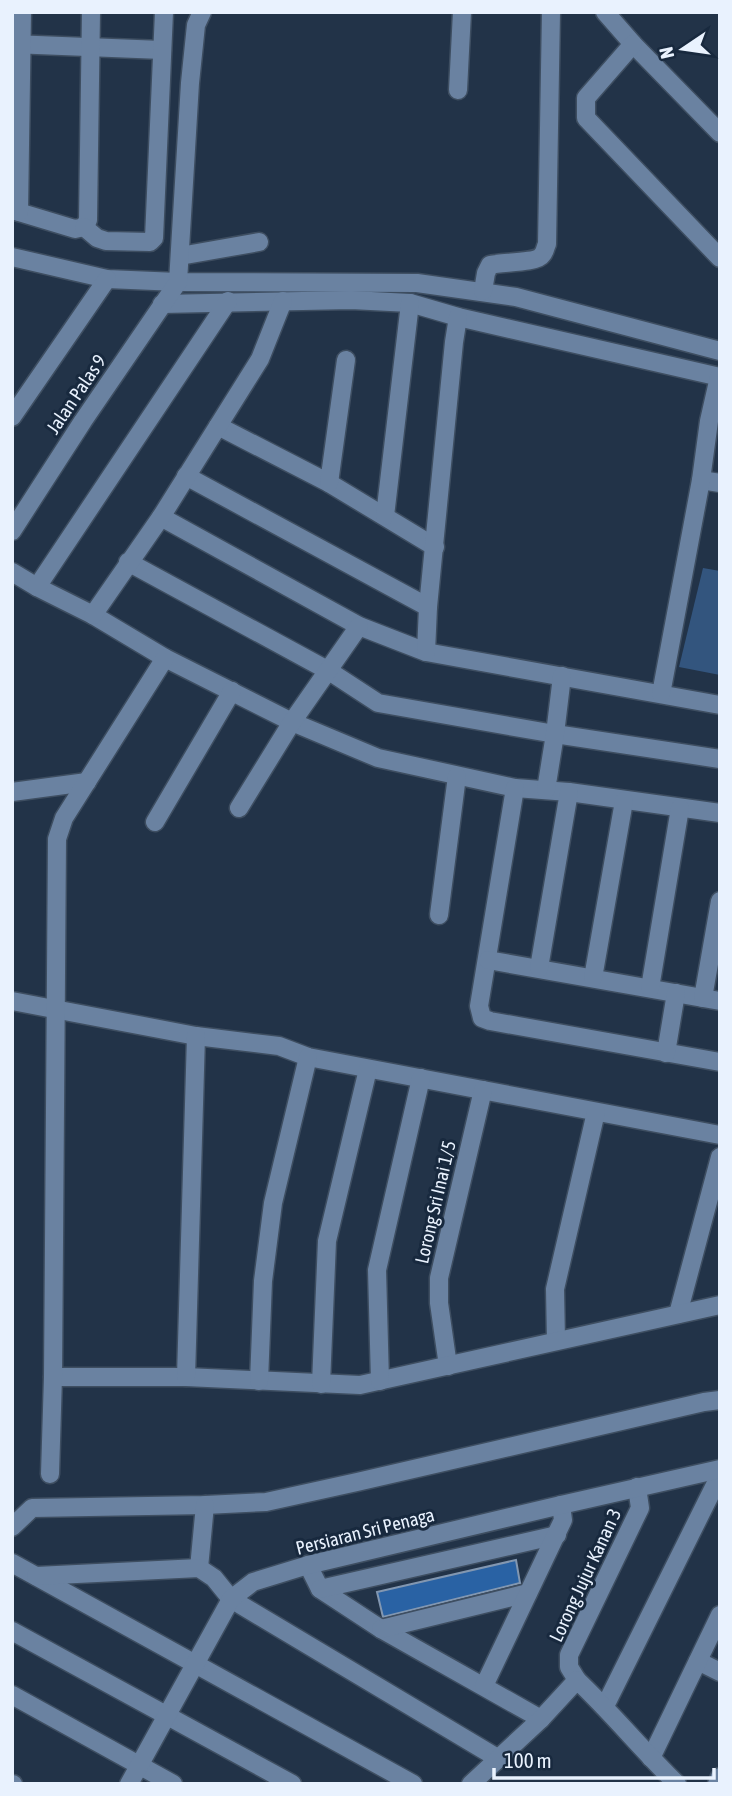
<svg xmlns="http://www.w3.org/2000/svg" width="732" height="1796" font-family="'Asap Condensed',sans-serif">
	<style>
		.green { fill: #33557e }
		.building { fill: #2962a4; stroke: #8297b1; stroke-width: 2 }
		.lines { fill: none; stroke-linecap: round; stroke-linejoin: round }
		.minor-casing { stroke: #3e4e61; stroke-width: 21 }
		.minor { stroke: #6a82a1; stroke-width: 18 }
		.labels { text-anchor: middle; stroke-width: 6; stroke-linejoin: round; paint-order: stroke }
		.street-label { font-size: 19px; fill: #e9f2fe; stroke: #18293e }
	</style>
	<rect width="100%" height="100%" fill="#223348"/>
	<polygon class="green" points="703,568 720,571 720,675 679,667"/>
	<polygon class="building" points="516,1560 520,1583 383,1617 377,1592"/>
	<g class="lines">
		<g class="minor-casing">
			<g id="minor">
				<polyline points="605,12 633,44 720,133"/>
				<polyline points="12,44 162,50"/>
				<polyline points="633,44 586,98 586,118 720,258"/>
				<polyline points="458,90 462,12"/>
				<polyline points="12,210 75,229 84,227 88,220 91,12"/>
				<polyline points="19,212 22,12"/>
				<polyline points="84,227 97,238 106,241 150,242 154,238 164,12"/>
				<polyline points="180,256 259,242"/>
				<polyline points="12,257 107,279 178,282 417,283 516,297 720,351"/>
				<path d="M483,291L486,273L490,265C502,262 537,263 542,255C545,252 545,248 547,244L551,12"/>
				<polyline points="162,304 351,300 410,303 458,317 720,377"/>
				<polyline points="12,417 107,279"/>
				<polyline points="218,426 329,483 435,547"/>
				<polyline points="186,476 428,607"/>
				<polyline points="701,480 720,483"/>
				<polyline points="329,483 346,360"/>
				<polyline points="385,516 410,303"/>
				<polyline points="161,517 359,626 426,652 720,705"/>
				<polyline points="12,531 83,421 178,282 190,83 196,25 202,12"/>
				<polyline points="128,562 329,671 378,703 555,734 720,759"/>
				<polyline points="12,572 37,587 93,615 165,658 292,722 378,758 515,788 569,792 720,813"/>
				<polyline points="37,587 228,301"/>
				<polyline points="93,615 161,517 260,359 283,301"/>
				<polyline points="426,652 428,607 454,342 458,317"/>
				<polyline points="661,694 701,480 709,421 719,377"/>
				<polyline points="515,788 479,1006 482,1018 490,1021 720,1062"/>
				<polyline points="546,790 555,734 562,676"/>
				<polyline points="12,792 87,782"/>
				<polyline points="239,808 292,722 359,626"/>
				<polyline points="155,822 232,691"/>
				<polyline points="439,915 457,776"/>
				<polyline points="488,960 720,1001"/>
				<polyline points="539,968 569,792"/>
				<polyline points="593,978 624,801"/>
				<polyline points="650,988 680,808"/>
				<polyline points="703,998 720,901"/>
				<polyline points="12,1001 196,1036 279,1046 308,1057 720,1135"/>
				<polyline points="666,1053 676,993"/>
				<polyline points="678,1314 720,1157"/>
				<polyline points="556,1341 555,1289 596,1112"/>
				<polyline points="448,1366 439,1303 439,1278 483,1090"/>
				<polyline points="53,1377 186,1377 360,1385 720,1305"/>
				<polyline points="186,1377 196,1036"/>
				<polyline points="259,1381 263,1281 273,1203 308,1057"/>
				<polyline points="380,1381 377,1270 421,1078"/>
				<polyline points="321,1384 327,1241 368,1069"/>
				<polyline points="50,1474 53,1377 57,839 64,818 165,658"/>
				<polyline points="12,1527 32,1508 205,1505 266,1502 357,1482 704,1402 720,1400"/>
				<polyline points="12,1563 413,1784"/>
				<polyline points="308,1565 320,1589 381,1629 541,1719"/>
				<polyline points="199,1568 205,1505"/>
				<polyline points="36,1576 199,1568 214,1578 231,1599 499,1759"/>
				<polyline points="320,1589 557,1535"/>
				<polyline points="381,1629 528,1593"/>
				<polyline points="12,1631 292,1784"/>
				<polyline points="698,1661 720,1672"/>
				<polyline points="577,1680 569,1667 569,1655 640,1508 637,1487"/>
				<polyline points="484,1686 563,1520 561,1505"/>
				<polyline points="12,1695 173,1784"/>
				<polyline points="605,1706 720,1475"/>
				<polyline points="651,1758 720,1615"/>
				<polyline points="12,1784 13,1784"/>
				<polyline points="129,1784 231,1599 253,1582 308,1565 561,1505 720,1469"/>
				<path d="M471,1784L541,1719L577,1680C612,1713 642,1750 677,1784"/>
				<polyline points="717,1784 720,1777"/>
			</g>
		</g>
		<use href="#minor" class="minor"/>
	</g>
	<g class="labels">
		<g class="street-label">
			<text transform="translate(76 394) rotate(-56)" y="7">Jalan Palas 9</text>
			<text transform="translate(435 1202) rotate(-77)" y="7">Lorong Sri Inai 1/5</text>
			<text transform="translate(365 1531) rotate(-14)" y="7">Persiaran Sri Penaga</text>
			<text transform="translate(585 1575) rotate(-65)" y="7">Lorong Jujur Kanan 3</text>
		</g>
	</g>
	<rect width="732" height="1796" fill="none" stroke="#e9f2fe" stroke-width="28"/>
	<g transform="translate(683 49) rotate(257)" stroke="#18293e" stroke-width="5" paint-order="stroke">
	<path d="M0-5L12 26L0 18L-12 26Z" fill="#e9f2fe"/>
	<text y="-10" font-size="19" font-weight="bold" text-anchor="middle" fill="#e9f2fe">N</text>
	</g>
	<path d="M494 1768v10h220v-10" fill="none" stroke="#e9f2fe" stroke-width="3.5"/>
	<text x="504" y="1768" font-size="21" fill="#e9f2fe" stroke="#18293e" stroke-width="5" paint-order="stroke">100 m</text>
</svg>
